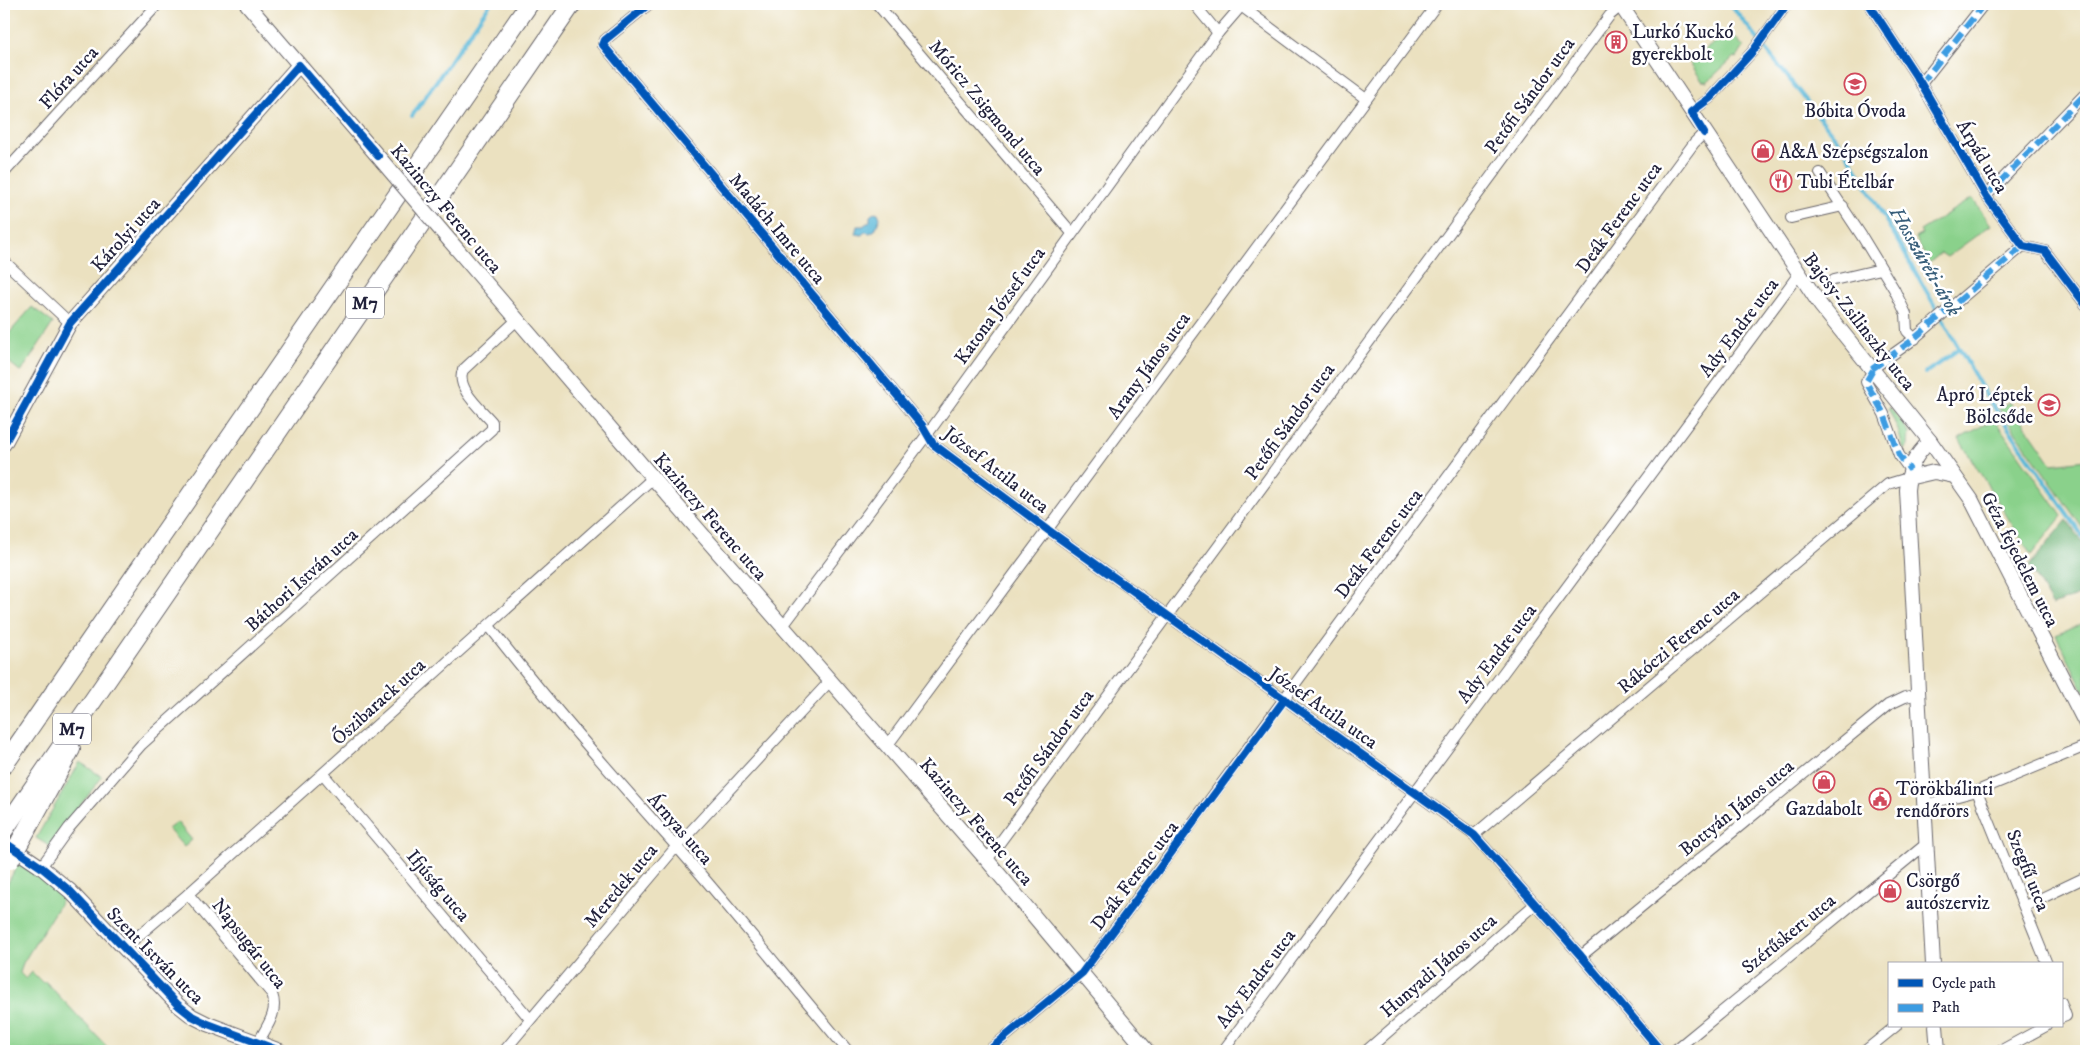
<svg xmlns="http://www.w3.org/2000/svg" width="2090" height="1055" font-family="'IM FELL DW Pica',serif">
	<style>
		.green { fill: #8ad18b; stroke: #567a63 }
		.forest { fill: #6fb377; stroke: #486a59 }
		.water { fill: #5ab8d8; stroke: #3e6d8a }
		.lines { fill: none; stroke-linecap: round; stroke-linejoin: round }
		.stream { stroke: #5ab8d8; stroke-width: 4 }
		.street-casing { stroke: #68656a; stroke-width: 12 }
		.secondary-casing { stroke: #68656a; stroke-width: 16 }
		.highway-casing { stroke: #68656a; stroke-width: 20 }
		.street { stroke: #fff; stroke-width: 10 }
		.secondary { stroke: #fff; stroke-width: 14 }
		.highway { stroke: #fff; stroke-width: 18 }
		.secondary-bridge-casing { stroke: #68656a; stroke-width: 16; stroke-linecap: butt }
		.highway-bridge-casing { stroke: #68656a; stroke-width: 20; stroke-linecap: butt }
		.secondary-bridge { stroke: #fff; stroke-width: 14 }
		.highway-bridge { stroke: #fff; stroke-width: 18 }
		.quiet { stroke: #3c9ce2; stroke-width: 6; stroke-dasharray: 12 6; stroke-linecap: butt }
		.cycleway-casing { stroke: #fff; stroke-width: 11 }
		.cycleway { stroke: #0057b8; stroke-width: 8 }
		.labels { text-anchor: middle; stroke-width: 5; stroke-linejoin: round; paint-order: stroke }
		.shield { fill: #fff; stroke: #646476; stroke-width: 1 }
		.shield-label { font-size: 18px; font-weight: bold; fill: #22223b }
		.poi-label { font-size: 19px; fill: #22223b; stroke: #fff; text-anchor: start }
		.street-label { font-size: 19px; fill: #22223b; stroke: #fff }
		.water-label { font-size: 20px; font-style: italic; fill: #385e7a; stroke: #fff }
	</style>
	<rect width="100%" height="100%" fill="#fff"/>
	<filter id="ink" filterUnits="userSpaceOnUse"><feTurbulence type="fractalNoise" baseFrequency=".02" numOctaves="2"/><feDisplacementMap in="SourceGraphic" scale="10" xChannelSelector="R" yChannelSelector="G"/><feConvolveMatrix kernelMatrix="1 2 1 2 8 2 1 2 1" color-interpolation-filters="sRGB"/></filter>
	<filter id="wash" filterUnits="userSpaceOnUse"><feTurbulence type="fractalNoise" baseFrequency=".0096" numOctaves="4" result="noise"/><feDisplacementMap in="SourceGraphic" scale="20" xChannelSelector="R" yChannelSelector="G"/><feGaussianBlur stdDeviation="1.12" result="paint"/><feColorMatrix in="noise" values="0 0 0 0 0 0 0 0 0 0 0 0 0 0 0 0 0 1.4 0 .05"/><feComposite in="paint" operator="in"/></filter>
	<g filter="url(#wash)">
		<rect width="100%" height="100%" fill="#ebe1c0"/>
		<g class="green">
			<polygon points="1730,32 1744,47 1737,58 1734,57 1707,82 1702,81 1689,61"/>
			<polygon points="1972,198 1991,225 1947,257 1941,253 1929,263 1915,238 1922,234 1920,231"/>
			<polygon points="32,307 53,323 21,372 4,358 4,339"/>
			<polygon points="2009,402 2052,464 2086,460 2086,533 1999,408"/>
			<polygon points="1890,407 1909,432 1908,446 1904,451 1898,430 1888,408"/>
			<polygon points="1994,419 2062,516 2031,555 1959,439"/>
			<polygon points="2086,622 2086,695 2056,635"/>
			<polygon points="80,762 102,777 49,846 36,838"/>
			<polygon points="177,822 192,840 184,847 168,829"/>
			<polygon points="20,860 65,895 23,963 20,973 26,979 32,972 43,983 45,981 111,1051 4,1051 4,890"/>
		</g>
		<polygon class="forest" points="2067,520 2086,547 2086,593 2052,605 2029,566"/>
		<polygon class="water" points="875,212 878,213 880,218 875,230 870,233 865,232 862,235 855,234 857,226 863,226 870,221 870,216"/>
		<g class="lines">
			<g class="stream">
				<polyline points="1730,4 1846,151 1987,397 2086,541"/>
				<polyline points="412,116 490,4"/>
				<polyline points="1925,373 1959,349"/>
			</g>
		</g>
	</g>
	<g filter="url(#ink)">
		<g class="lines">
			<g class="street-casing">
				<g id="street">
					<polyline points="649,4 605,40 603,45 922,425 933,444 1048,530 1474,835 1581,956 1661,1051"/>
					<polyline points="877,4 1072,233"/>
					<polyline points="1194,4 1218,33"/>
					<polyline points="1869,4 1920,82 1986,196 2023,246 2045,251 2086,305"/>
					<polyline points="1241,6 1366,99"/>
					<polyline points="1921,84 1984,4"/>
					<polyline points="1691,112 1710,98 1753,51 1787,4"/>
					<polyline points="4,173 158,4"/>
					<polyline points="1820,173 1863,238 1894,289 1906,314 1907,331 1915,339"/>
					<polyline points="1986,196 2086,93"/>
					<polyline points="1791,218 1843,206"/>
					<polyline points="4,261 70,323"/>
					<polyline points="1834,280 1881,269"/>
					<polyline points="1872,369 1910,342 2023,246"/>
					<polyline points="1873,370 1866,382 1884,414 1899,455 1910,470"/>
					<path d="M489,626C546,699 606,768 668,837C730,906 788,980 848,1051"/>
					<polyline points="783,626 932,428 1218,33 1243,4"/>
					<polyline points="887,746 1437,4"/>
					<polyline points="323,774 530,1019"/>
					<polyline points="1977,791 2047,964"/>
					<polyline points="1924,805 1977,791 2086,746"/>
					<polyline points="1474,835 1888,484 1908,478"/>
					<polyline points="987,860 1610,15 1621,6"/>
					<path d="M41,867L69,828L141,745L492,429V422C481,409 455,388 463,370L517,320"/>
					<path d="M188,894L272,994C279,1013 266,1027 258,1043"/>
					<polyline points="2025,906 2086,877"/>
					<polyline points="124,948 188,894 653,478"/>
					<polyline points="1581,956 1888,705 1905,697 1919,694"/>
					<polyline points="2061,1002 2066,1016 2061,1018"/>
					<polyline points="504,1051 676,847 830,681"/>
					<polyline points="988,1051 1082,973 1694,143 1704,133"/>
					<polyline points="1223,1051 1798,275"/>
					<polyline points="1366,1051 1534,905"/>
					<polyline points="1674,1051 1926,844"/>
					<polyline points="1865,1051 1896,1026"/>
					<polyline points="2000,1051 2046,1026"/>
				</g>
			</g>
			<g class="secondary-casing">
				<g id="secondary">
					<polyline points="247,4 382,161"/>
					<polyline points="1620,4 1821,306 1930,441 1971,499 2086,724"/>
					<polyline points="450,241 653,478 987,860 1147,1051"/>
					<path d="M1930,441C1914,456 1909,468 1907,490L1933,964"/>
					<polyline points="4,444 70,323 299,65"/>
					<polyline points="1908,478 1934,472 1954,476"/>
					<polyline points="4,842 41,867 70,891 178,1005 192,1016 208,1024 280,1051"/>
					<polyline points="1936,1026 1938,1051"/>
				</g>
			</g>
			<g class="highway-casing">
				<g id="highway">
					<polyline points="4,765 529,4"/>
					<polyline points="4,830 572,4"/>
					<polyline points="21,840 71,749"/>
				</g>
			</g>
			<use href="#street" class="street"/>
			<use href="#secondary" class="secondary"/>
			<use href="#highway" class="highway"/>
			<g class="secondary-bridge-casing">
				<polyline id="secondary-bridge" points="382,161 450,241"/>
			</g>
			<g class="highway-bridge-casing">
				<polyline id="highway-bridge" points="10,860 21,840"/>
			</g>
			<use href="#secondary-bridge" class="secondary-bridge"/>
			<use href="#highway-bridge" class="highway-bridge"/>
			<g class="quiet">
				<polyline points="1921,84 1984,4"/>
				<polyline points="1986,196 2086,93"/>
				<polyline points="1872,369 1910,342 2023,246"/>
				<polyline points="1873,370 1866,382 1884,414 1899,455 1910,470"/>
			</g>
			<g class="cycleway-casing">
				<g id="cycleway">
					<polyline points="649,4 605,40 603,45 922,425 933,444 1048,530 1474,835 1581,956 1661,1051"/>
					<polyline points="1869,4 1920,82 1986,196 2023,246 2045,251 2086,305"/>
					<polyline points="1704,133 1691,112 1710,98 1753,51 1787,4"/>
					<polyline points="4,444 70,323 299,65 378,156"/>
					<polyline points="4,842 41,867 70,891 178,1005 192,1016 208,1024 280,1051"/>
					<polyline points="988,1051 1082,973 1285,699"/>
				</g>
			</g>
			<use href="#cycleway" class="cycleway"/>
		</g>
	</g>
	<defs>
		<g id="building-ring" transform="scale(1.125)"><circle r="9.5" fill="#fff" stroke="#d1495b" stroke-width="1.5"/><path d="M-4-6H4V6H1V3H-1V6H-4ZM-2.5-4.3h1.7v1.8h-1.7ZM.8-4.3h1.7v1.8H.8ZM-2.5-1h1.7V.8h-1.7ZM.8-1h1.7V.8H.8Z" fill="#d1495b"/></g>
		<g id="school-ring" transform="scale(1.125)"><circle r="9.5" fill="#fff" stroke="#d1495b" stroke-width="1.5"/><path d="M0-5L7-2L0 1L-7-2ZM-4 1L0 2.5L4 1V4Q0 6-4 4Z" fill="#d1495b"/></g>
		<g id="shop-ring" transform="scale(1.125)"><circle r="9.5" fill="#fff" stroke="#d1495b" stroke-width="1.5"/><path d="M-5-2.5h2.3a2.7 3.5 0 0 1 5.4 0H5L5.5 6h-11ZM-1.5-2.5h3a1.5 2.3 0 0 0-3 0Z" fill="#d1495b"/></g>
		<g id="restaurant-ring" transform="scale(1.125)"><circle r="9.5" fill="#fff" stroke="#d1495b" stroke-width="1.5"/><path d="M-5-6h1v4h1v-4h1v4h1v-4h1v5L-1.5 .5V6h-2V.5L-5-1ZM5-6V6H3V1.5H1.5Q1.5-4 5-6Z" fill="#d1495b"/></g>
		<g id="civic-ring" transform="scale(1.125)"><circle r="9.5" fill="#fff" stroke="#d1495b" stroke-width="1.5"/><path d="M-.6-6.5H3V-4.5H.6V-3L4-1V1h2V6H-6V1h2V-1L-.6-3ZM-1.2 2.5V6h2.4V2.5Z" fill="#d1495b"/></g>
	</defs>
	<g fill-rule="evenodd">
		<use href="#building-ring" x="1616" y="42"/>
		<use href="#school-ring" x="1855" y="84"/>
		<use href="#shop-ring" x="1763" y="151"/>
		<use href="#restaurant-ring" x="1781" y="181"/>
		<use href="#school-ring" x="2049" y="405"/>
		<use href="#shop-ring" x="1824" y="782"/>
		<use href="#civic-ring" x="1880" y="799"/>
		<use href="#shop-ring" x="1890" y="891"/>
	</g>
	<g class="labels">
		<g class="shield">
			<rect x="346" y="287.5" width="38" height="31" rx="4"/>
			<rect x="53" y="713.5" width="38" height="31" rx="4"/>
		</g>
		<g class="shield-label">
			<text x="365" y="309">M7</text>
			<text x="72" y="735">M7</text>
		</g>
		<g class="poi-label">
			<text x="1632" y="38">Lurkó Kuckó<tspan x="1632" dy="22">gyerekbolt</tspan></text>
			<text x="1855" y="117" text-anchor="middle">Bóbita Óvoda</text>
			<text x="1779" y="158">A&amp;A Szépségszalon</text>
			<text x="1797" y="188">Tubi Ételbár</text>
			<text x="2033" y="401" text-anchor="end">Apró Léptek<tspan x="2033" dy="22">Bölcsőde</tspan></text>
			<text x="1896" y="795">Törökbálinti<tspan x="1896" dy="22">rendőrörs</tspan></text>
			<text x="1824" y="815" text-anchor="middle">Gazdabolt</text>
			<text x="1906" y="887">Csörgő<tspan x="1906" dy="22">autószerviz</tspan></text>
		</g>
		<g class="street-label">
			<text transform="translate(68 77) rotate(-48)" y="7">Flóra utca</text>
			<text transform="translate(1529 95) rotate(-54)" y="7">Petőfi Sándor utca</text>
			<text transform="translate(988 107) rotate(50)" y="7">Móricz Zsigmond utca</text>
			<text transform="translate(1983 156) rotate(59)" y="7">Árpád utca</text>
			<text transform="translate(447 208) rotate(50)" y="7">Kazinczy Ferenc utca</text>
			<text transform="translate(1618 217) rotate(-54)" y="7">Deák Ferenc utca</text>
			<text transform="translate(778 228) rotate(50)" y="7">Madách Imre utca</text>
			<text transform="translate(125 234) rotate(-48)" y="7">Károlyi utca</text>
			<text transform="translate(999 305) rotate(-54)" y="7">Katona József utca</text>
			<text transform="translate(1860 321) rotate(52)" y="7">Bajcsy-Zsilinszky utca</text>
			<text transform="translate(1738 327) rotate(-53)" y="7">Ady Endre utca</text>
			<text transform="translate(1148 365) rotate(-54)" y="7">Arany János utca</text>
			<text transform="translate(1289 421) rotate(-54)" y="7">Petőfi Sándor utca</text>
			<text transform="translate(997 469) rotate(38)" y="7">József Attila utca</text>
			<text transform="translate(711 516) rotate(49)" y="7">Kazinczy Ferenc utca</text>
			<text transform="translate(1378 543) rotate(-53)" y="7">Deák Ferenc utca</text>
			<text transform="translate(2021 559) rotate(63)" y="7">Géza fejedelem utca</text>
			<text transform="translate(301 579) rotate(-42)" y="7">Báthori István utca</text>
			<text transform="translate(1678 640) rotate(-40)" y="7">Rákóczi Ferenc utca</text>
			<text transform="translate(1496 653) rotate(-53)" y="7">Ady Endre utca</text>
			<text transform="translate(378 701) rotate(-42)" y="7">Őszibarack utca</text>
			<text transform="translate(1324 707) rotate(35)" y="7">József Attila utca</text>
			<text transform="translate(1048 747) rotate(-54)" y="7">Petőfi Sándor utca</text>
			<text transform="translate(1736 807) rotate(-39)" y="7">Bottyán János utca</text>
			<text transform="translate(977 821) rotate(49)" y="7">Kazinczy Ferenc utca</text>
			<text transform="translate(681 828) rotate(49)" y="7">Árnyas utca</text>
			<text transform="translate(2029 870) rotate(68)" y="7">Szegfű utca</text>
			<text transform="translate(1134 875) rotate(-53)" y="7">Deák Ferenc utca</text>
			<text transform="translate(439 885) rotate(50)" y="7">Ifjúság utca</text>
			<text transform="translate(620 885) rotate(-50)" y="7">Meredek utca</text>
			<text transform="translate(1788 933) rotate(-39)" y="7">Szérűskert utca</text>
			<text transform="translate(250 943) rotate(52)" y="7">Napsugár utca</text>
			<text transform="translate(156 955) rotate(45)" y="7">Szent István utca</text>
			<text transform="translate(1438 965) rotate(-41)" y="7">Hunyadi János utca</text>
			<text transform="translate(1255 978) rotate(-53)" y="7">Ady Endre utca</text>
		</g>
		<g class="water-label">
			<text transform="translate(1926 261) rotate(60)" y="7">Hosszúréti-árok</text>
		</g>
	</g>
	<rect width="2090" height="1055" fill="none" stroke="#fff" stroke-width="20"/>
	<rect x="1888" y="962" width="175" height="65" fill="#ffffff" stroke="#a7a7b1"/>
	<rect x="1898" y="979" width="25" height="8" fill="#0057b8" stroke="#a7a7b1"/>
	<text x="1932" y="988" font-size="15" fill="#22223b">Cycle path</text>
	<rect x="1898" y="1004" width="25" height="8" fill="#3c9ce2" stroke="#a7a7b1"/>
	<text x="1932" y="1012" font-size="15" fill="#22223b">Path</text>
</svg>
